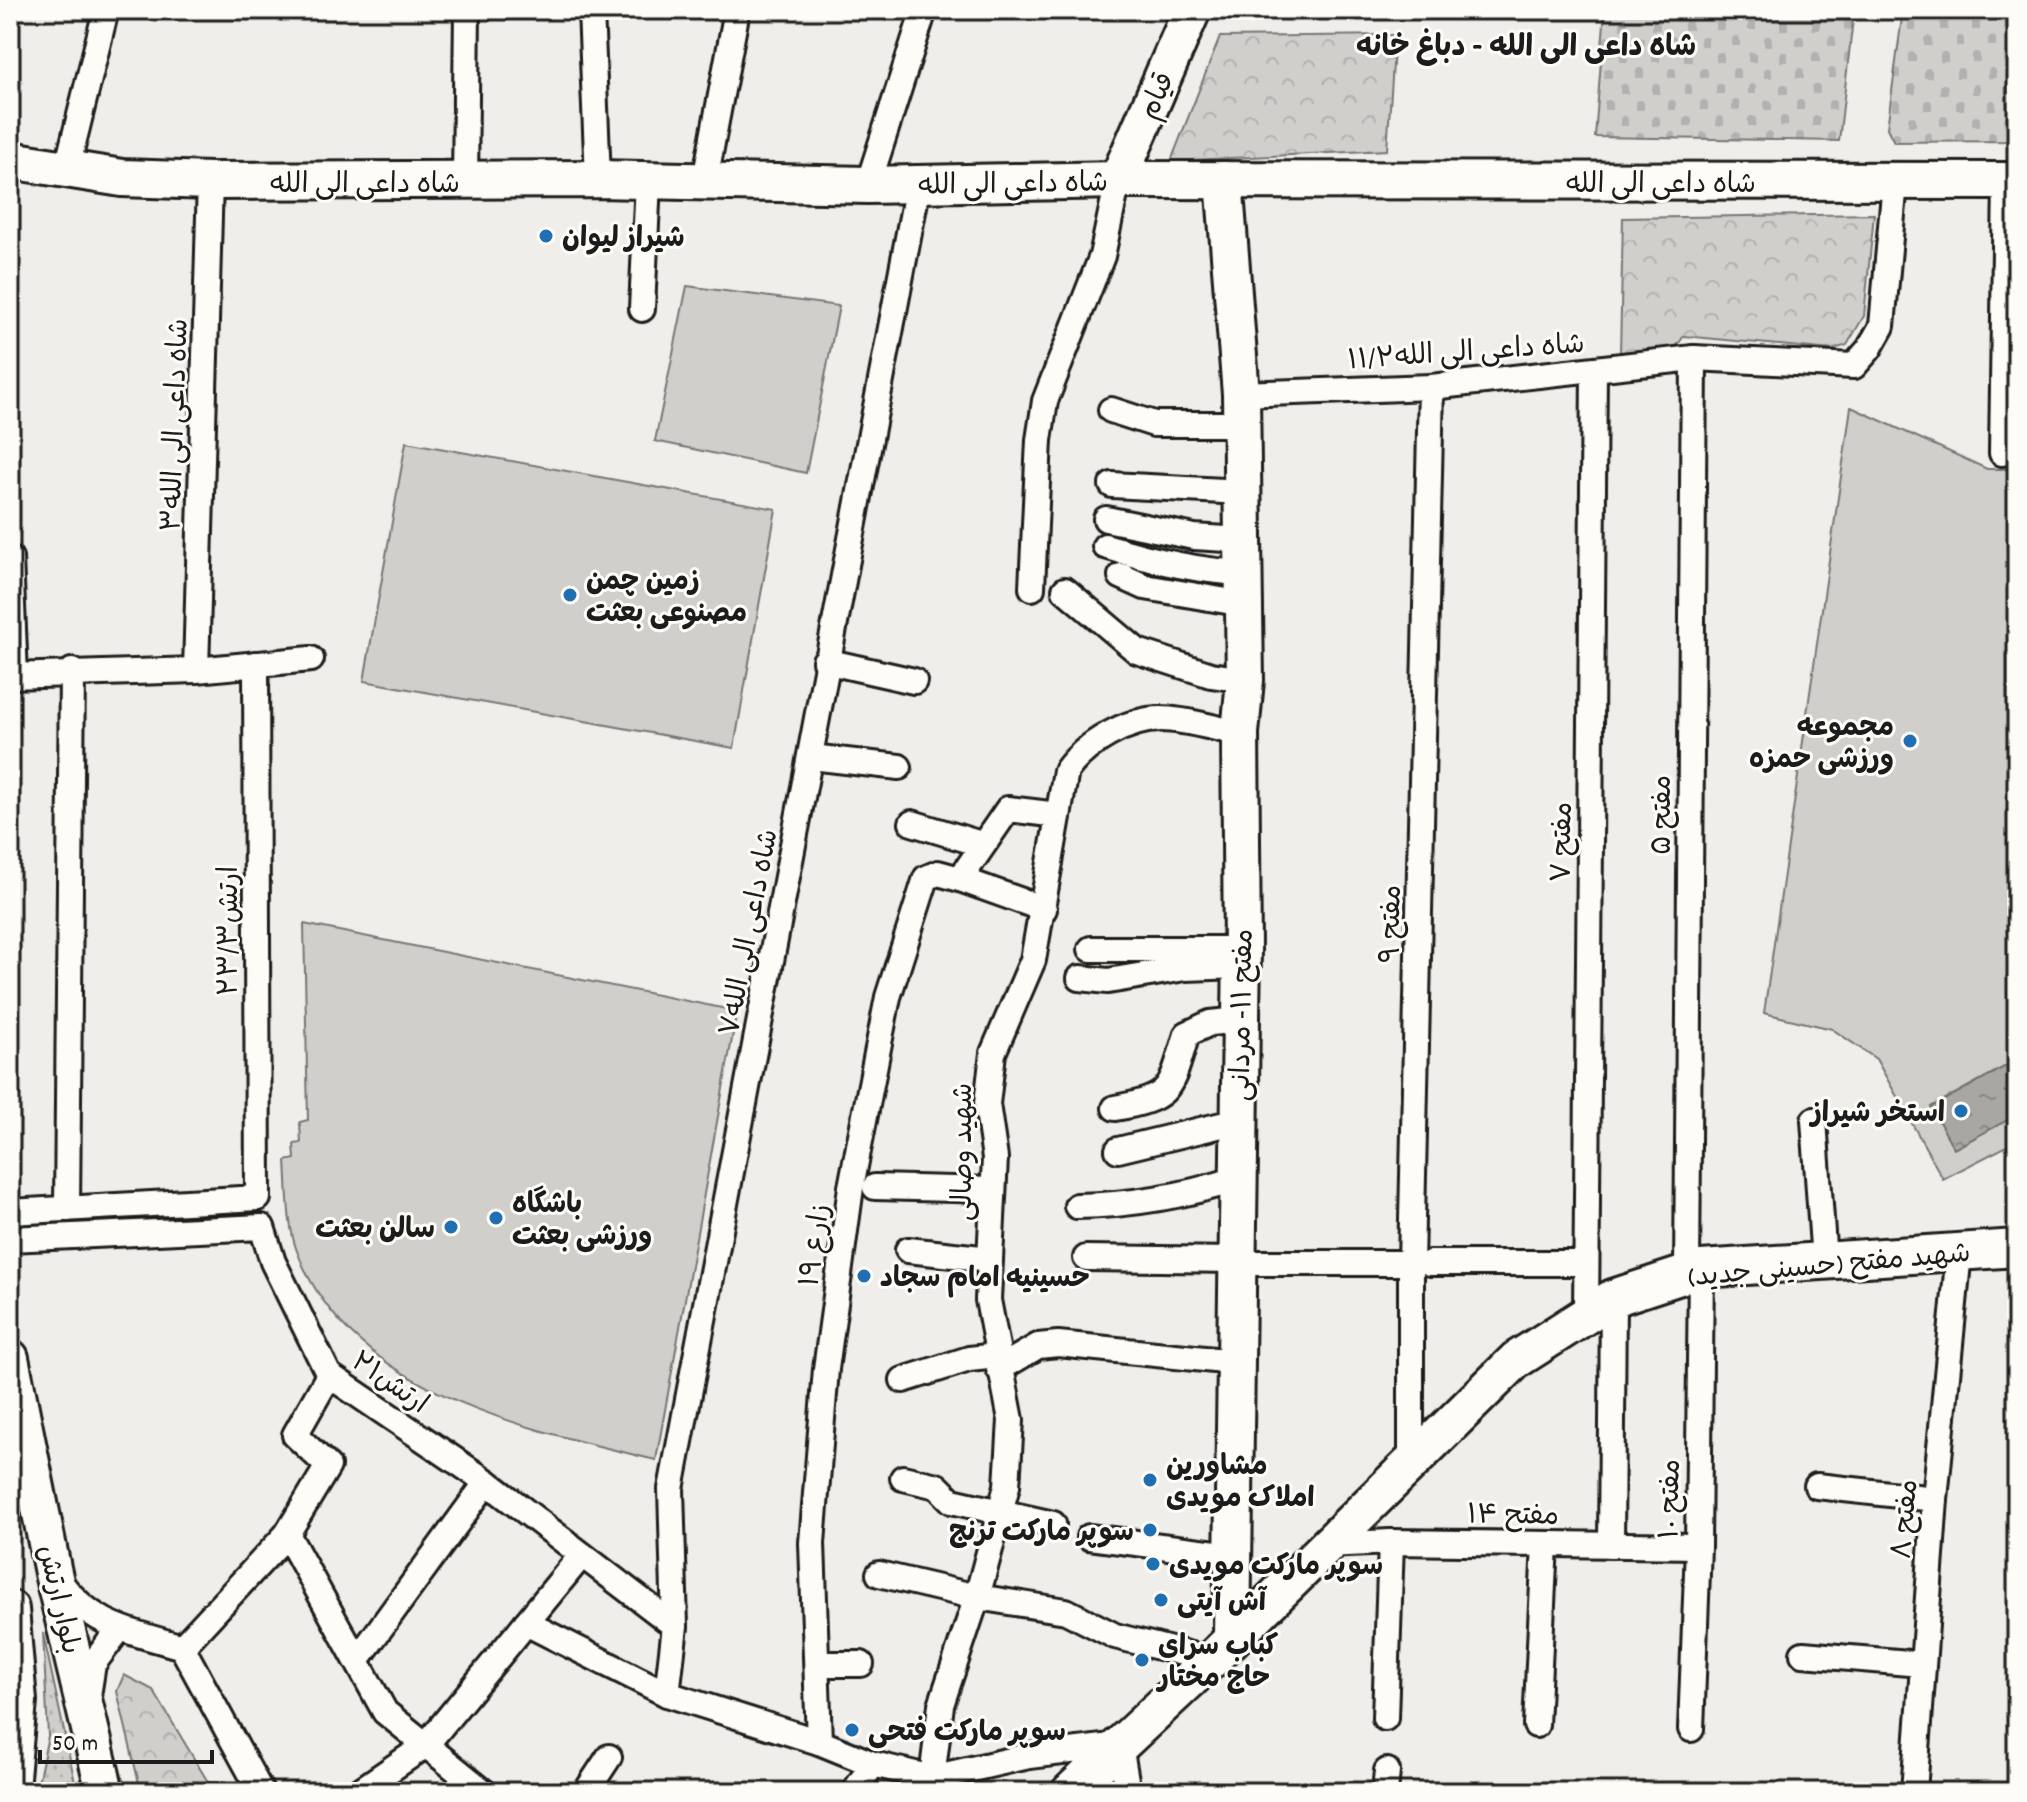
<svg xmlns="http://www.w3.org/2000/svg" width="2027" height="1802" font-family="Dekko,'Playpen Sans Arabic',sans-serif">
	<style>
		.grass { fill: url(#grass-dots); stroke: #767674; stroke-width: 2 }
		.forest { fill: url(#forest-crowns); stroke: #767674; stroke-width: 2 }
		.cemetery { fill: url(#cemetery-stones); stroke: #767674; stroke-width: 2 }
		.garden { fill: #d0cfcc; stroke: #767674; stroke-width: 2 }
		.water { fill: url(#water-ripples); stroke: #706f6d; stroke-width: 2 }
		.lines { fill: none; stroke-linecap: round; stroke-linejoin: round }
		.street-casing { stroke: #1c1c1c; stroke-width: 30 }
		.secondary-casing { stroke: #1c1c1c; stroke-width: 42 }
		.street { stroke: #fdfcf7; stroke-width: 24 }
		.secondary { stroke: #fdfcf7; stroke-width: 36 }
		.poi-dot { fill: #1f6fb2; stroke: #fdfcf7; stroke-width: 3 }
		.labels { text-anchor: middle; stroke-width: 6; stroke-linejoin: round; paint-order: stroke }
		.street-label { font-size: 28px; fill: #1c1c1c; stroke: #fdfcf7 }
		.poi-label { font-size: 28px; font-weight: bold; fill: #1c1c1c; stroke: #fdfcf7; text-anchor: start }
		.neighbourhood-label { font-size: 30px; font-weight: bold; fill: #1c1c1c; stroke: #fdfcf7 }
	</style>
	<defs>
		<pattern id="grass-dots" width="8" height="8" patternUnits="userSpaceOnUse" patternTransform="scale(2)"><rect width="8" height="8" fill="#d0cfcc"/><path d="M2 2h.1M6 6h.1" fill="none" stroke="#b2b1af" stroke-width="1.8" stroke-linecap="round"/></pattern>
		<pattern id="forest-crowns" width="20" height="18" patternUnits="userSpaceOnUse" patternTransform="scale(2)"><rect width="20" height="18" fill="#d0cfcc"/><path d="M2 6a3 3 0 1 1 6 0M12 15a3 3 0 1 1 6 0" fill="none" stroke="#b2b1af"/></pattern>
		<pattern id="cemetery-stones" width="16" height="16" patternUnits="userSpaceOnUse" patternTransform="scale(2)"><rect width="16" height="16" fill="#d0cfcc"/><path d="M2 7V4a2 2 0 0 1 4 0v3zM10 15v-3a2 2 0 0 1 4 0v3z" fill="#b2b1af"/></pattern>
		<pattern id="water-ripples" width="26" height="14" patternUnits="userSpaceOnUse" patternTransform="scale(2)"><rect width="26" height="14" fill="#a8a7a3"/><path d="M2 4q2-2 4 0t4 0M15 11q2-2 4 0t4 0" fill="none" stroke="#888784"/></pattern>
	</defs>
	<rect width="100%" height="100%" fill="#f0eeea"/>
	<filter id="ink" filterUnits="userSpaceOnUse"><feTurbulence type="fractalNoise" baseFrequency=".0125" numOctaves="2"/><feDisplacementMap in="SourceGraphic" scale="16" xChannelSelector="R" yChannelSelector="G"/><feConvolveMatrix kernelMatrix="1 2 1 2 8 2 1 2 1" color-interpolation-filters="sRGB"/></filter>
	<g filter="url(#ink)">
		<polygon class="grass" points="43,1633 77,1792 36,1792 48,1736"/>
		<g class="forest">
			<polygon points="1395,35 1387,150 1171,161 1220,37"/>
			<polygon points="1874,214 1864,316 1847,345 1832,350 1684,336 1673,351 1620,354 1623,218"/>
			<polygon points="124,1675 153,1690 214,1792 141,1792 117,1691"/>
		</g>
		<g class="cemetery">
			<polygon points="1605,10 1854,10 1839,141 1595,137"/>
			<polygon points="1903,10 2017,10 2017,141 1894,142 1887,128"/>
		</g>
		<g class="garden">
			<polygon points="687,286 839,306 806,473 655,441"/>
			<polygon points="1851,407 1987,469 2017,469 2017,1141 1943,1179 1876,1059 1832,1029 1764,1013"/>
			<polygon points="406,442 776,509 734,748 364,681"/>
			<path d="M304,924L737,1011L656,1460C527,1429 349,1392 297,1251C287,1225 288,1189 286,1161L295,1159L294,1144L301,1143L300,1122L308,1120Z"/>
		</g>
		<polygon class="water" points="2017,1060 2017,1115 1954,1149 1931,1107"/>
		<g class="lines">
			<g class="street-casing">
				<g id="street">
					<polyline points="591,10 598,179"/>
					<polyline points="66,172 106,10"/>
					<polyline points="705,180 737,10"/>
					<polyline points="465,182 467,10"/>
					<polyline points="868,185 924,10"/>
					<polyline points="642,309 648,181"/>
					<polyline points="1241,394 1431,387 1694,358 1854,366 1869,349 1882,326 1895,182"/>
					<polyline points="1111,410 1154,424 1241,424"/>
					<polyline points="2002,453 2006,181"/>
					<polyline points="1112,485 1242,492"/>
					<polyline points="1106,519 1194,537 1243,540"/>
					<path d="M1105,546C1150,560 1196,571 1243,573"/>
					<polyline points="10,558 15,676"/>
					<polyline points="1121,576 1145,587 1244,604"/>
					<polyline points="1032,588 1039,440 1045,401 1102,256 1118,180"/>
					<polyline points="1065,590 1137,651 1211,675 1245,680"/>
					<polyline points="825,661 914,681"/>
					<polyline points="196,670 210,181"/>
					<polyline points="10,676 196,670 311,659"/>
					<polyline points="811,757 899,767"/>
					<polyline points="912,823 981,844"/>
					<polyline points="960,879 1044,909"/>
					<polyline points="1091,949 1242,949"/>
					<polyline points="1080,978 1108,981 1185,968 1241,966"/>
					<path d="M1115,1108C1174,1098 1170,1088 1187,1034L1210,1023L1240,1020"/>
					<polyline points="1814,1120 1824,1261"/>
					<polyline points="1118,1150 1238,1121"/>
					<polyline points="875,1187 993,1190"/>
					<path d="M1077,1206C1132,1205 1184,1196 1237,1179"/>
					<polyline points="67,1209 72,671"/>
					<polyline points="10,1212 258,1198 256,664"/>
					<polyline points="10,1239 262,1227 273,1262 329,1375 487,1482 675,1626"/>
					<polyline points="908,1250 990,1259"/>
					<polyline points="1086,1258 1236,1260"/>
					<polyline points="1235,1263 1411,1263"/>
					<polyline points="1430,1263 1585,1263"/>
					<polyline points="1687,1272 1694,358"/>
					<polyline points="1586,1315 1594,371"/>
					<polyline points="999,1369 1038,1346 1058,1344 1234,1362"/>
					<polyline points="903,1380 969,1359 997,1356"/>
					<polyline points="1411,1462 1411,1263 1431,387"/>
					<polyline points="903,1478 937,1486 952,1501 1053,1524"/>
					<polyline points="1817,1486 1935,1499"/>
					<polyline points="287,1534 385,1712 484,1792"/>
					<polyline points="1089,1537 1232,1555"/>
					<polyline points="1326,1545 1391,1542 1698,1546"/>
					<polyline points="1611,1545 1613,1298"/>
					<polyline points="879,1574 977,1597 1066,1611 1115,1636 1211,1660"/>
					<path d="M59,1581C93,1627 130,1631 182,1647L261,1792"/>
					<polyline points="526,1623 667,1694 819,1742"/>
					<polyline points="182,1647 287,1534 328,1466 295,1435 329,1375"/>
					<polyline points="1803,1654 1921,1664"/>
					<polyline points="358,1659 487,1482"/>
					<polyline points="817,1664 861,1664"/>
					<polyline points="667,1694 675,1626 671,1489 918,185"/>
					<polyline points="88,1696 93,1664 120,1628"/>
					<polyline points="1385,1718 1391,1542"/>
					<polyline points="1536,1725 1545,1544"/>
					<polyline points="1691,1729 1698,1546 1701,1269"/>
					<polyline points="873,1764 819,1742 812,1543 826,1369 851,1187 888,997 926,878 938,873 960,879 1008,809 1058,815"/>
					<polyline points="358,1792 426,1745 581,1556"/>
					<polyline points="586,1792 609,1757"/>
					<polyline points="854,1792 873,1764 932,1778 1029,1756 1120,1745 1128,1792"/>
					<path d="M943,1792L932,1778L941,1705L977,1597L1007,1486L1011,1420L988,1300L995,1158L987,1104L993,1053L1033,960L1066,771C1086,743 1127,719 1161,719C1187,719 1215,729 1240,733"/>
					<polyline points="1385,1792 1387,1771"/>
					<polyline points="1914,1792 1935,1499 1959,1252"/>
				</g>
			</g>
			<g class="secondary-casing">
				<g id="secondary">
					<polyline points="10,160 122,178 210,181 598,179 868,185 1118,180 2017,181"/>
					<polyline points="1118,180 1192,10"/>
					<polyline points="1224,180 1241,394 1245,680 1240,733 1242,949 1232,1636"/>
					<polyline points="10,1358 53,1573 105,1792"/>
					<polyline points="10,1609 18,1701 10,1788"/>
					<polyline points="1070,1792 1211,1660 1516,1360 1613,1298 1701,1269 2017,1248"/>
				</g>
			</g>
			<use href="#street" class="street"/>
			<use href="#secondary" class="secondary"/>
		</g>
	</g>
	<g class="poi-dot">
		<circle cx="546" cy="236" r="8"/>
		<circle cx="570" cy="595" r="8"/>
		<circle cx="1910" cy="741" r="8"/>
		<circle cx="1961" cy="1111" r="8"/>
		<circle cx="496" cy="1218" r="8"/>
		<circle cx="451" cy="1227" r="8"/>
		<circle cx="864" cy="1276" r="8"/>
		<circle cx="1150" cy="1480" r="8"/>
		<circle cx="1150" cy="1530" r="8"/>
		<circle cx="1153" cy="1564" r="8"/>
		<circle cx="1161" cy="1600" r="8"/>
		<circle cx="1142" cy="1660" r="8"/>
		<circle cx="852" cy="1730" r="8"/>
	</g>
	<g class="labels">
		<g class="street-label">
			<text transform="translate(1155 95) rotate(-66)" y="10">قیام</text>
			<text x="365" y="192">شاه داعی الی الله</text>
			<text transform="translate(1013 182) rotate(-1)" y="10">شاه داعی الی الله</text>
			<text x="1661" y="192">شاه داعی الی الله</text>
			<text transform="translate(1466 350) rotate(-4)" y="10">۱۱/۲شاه داعی الی الله</text>
			<text transform="translate(173 425) rotate(-88)" y="10">شاه داعی الی الله۳</text>
			<text transform="translate(1660 815) rotate(-90)" y="10">مفتح ۵</text>
			<text transform="translate(1560 842) rotate(-89)" y="10">مفتح ۷</text>
			<text transform="translate(1389 924) rotate(-89)" y="10">مفتح ۹</text>
			<text transform="translate(227 931) rotate(-90)" y="10">۲۳/۳ارتش</text>
			<text transform="translate(747 932) rotate(-79)" y="10">شاه داعی الی الله۷</text>
			<text transform="translate(1240 1015) rotate(-89)" y="10">مفتح ۱۱- مردانی</text>
			<text transform="translate(961 1152) rotate(-90)" y="10">شهید وصالی</text>
			<text transform="translate(813 1245) rotate(-82)" y="10">۱۹ زارع</text>
			<text transform="translate(1829 1263) rotate(-5)" y="10">شهید مفتح (حسینی جدید)</text>
			<text transform="translate(391 1381) rotate(35)" y="10">ارتش۲۱</text>
			<text transform="translate(1668 1499) rotate(-89)" y="10">مفتح ۱۰</text>
			<text transform="translate(1513 1513) rotate(1)" y="10">مفتح ۱۴</text>
			<text transform="translate(1903 1519) rotate(-85)" y="10">مفتح ۸</text>
			<text transform="translate(61 1599) rotate(77)" y="10">بلوار ارتش</text>
		</g>
		<g class="poi-label">
			<text x="562" y="246">شیراز لیوان</text>
			<text x="586" y="589">زمین چمن<tspan x="586" dy="32">مصنوعی بعثت</tspan></text>
			<text x="1894" y="735" text-anchor="end">مجموعه<tspan x="1894" dy="32">ورزشی حمزه</tspan></text>
			<text x="1945" y="1121" text-anchor="end">استخر شیراز</text>
			<text x="512" y="1212">باشگاه<tspan x="512" dy="32">ورزشی بعثت</tspan></text>
			<text x="435" y="1237" text-anchor="end">سالن بعثت</text>
			<text x="880" y="1286">حسینیه امام سجاد</text>
			<text x="1166" y="1474">مشاورین<tspan x="1166" dy="32">املاک مویدی</tspan></text>
			<text x="1134" y="1540" text-anchor="end">سوپر مارکت ترنج</text>
			<text x="1169" y="1574">سوپر مارکت مویدی</text>
			<text x="1177" y="1610">آش آیتی</text>
			<text x="1158" y="1654">کباب سرای<tspan x="1158" dy="32">حاج مختار</tspan></text>
			<text x="868" y="1740">سوپر مارکت فتحی</text>
		</g>
		<g class="neighbourhood-label">
			<text x="1526" y="55">شاه داعی الی الله - دباغ خانه</text>
		</g>
	</g>
	<rect width="2027" height="1802" fill="none" stroke="#fdfcf7" stroke-width="40"/>
	<rect x="20" y="20" width="1987" height="1762" fill="none" stroke="#1c1c1c" stroke-width="3" filter="url(#ink)"/>
	<path d="M40 1750v12h172v-12" fill="none" stroke="#1c1c1c" stroke-width="4"/>
	<text x="52" y="1750" font-size="24" fill="#1c1c1c" stroke="#fdfcf7" stroke-width="6" paint-order="stroke">50 m</text>
</svg>
